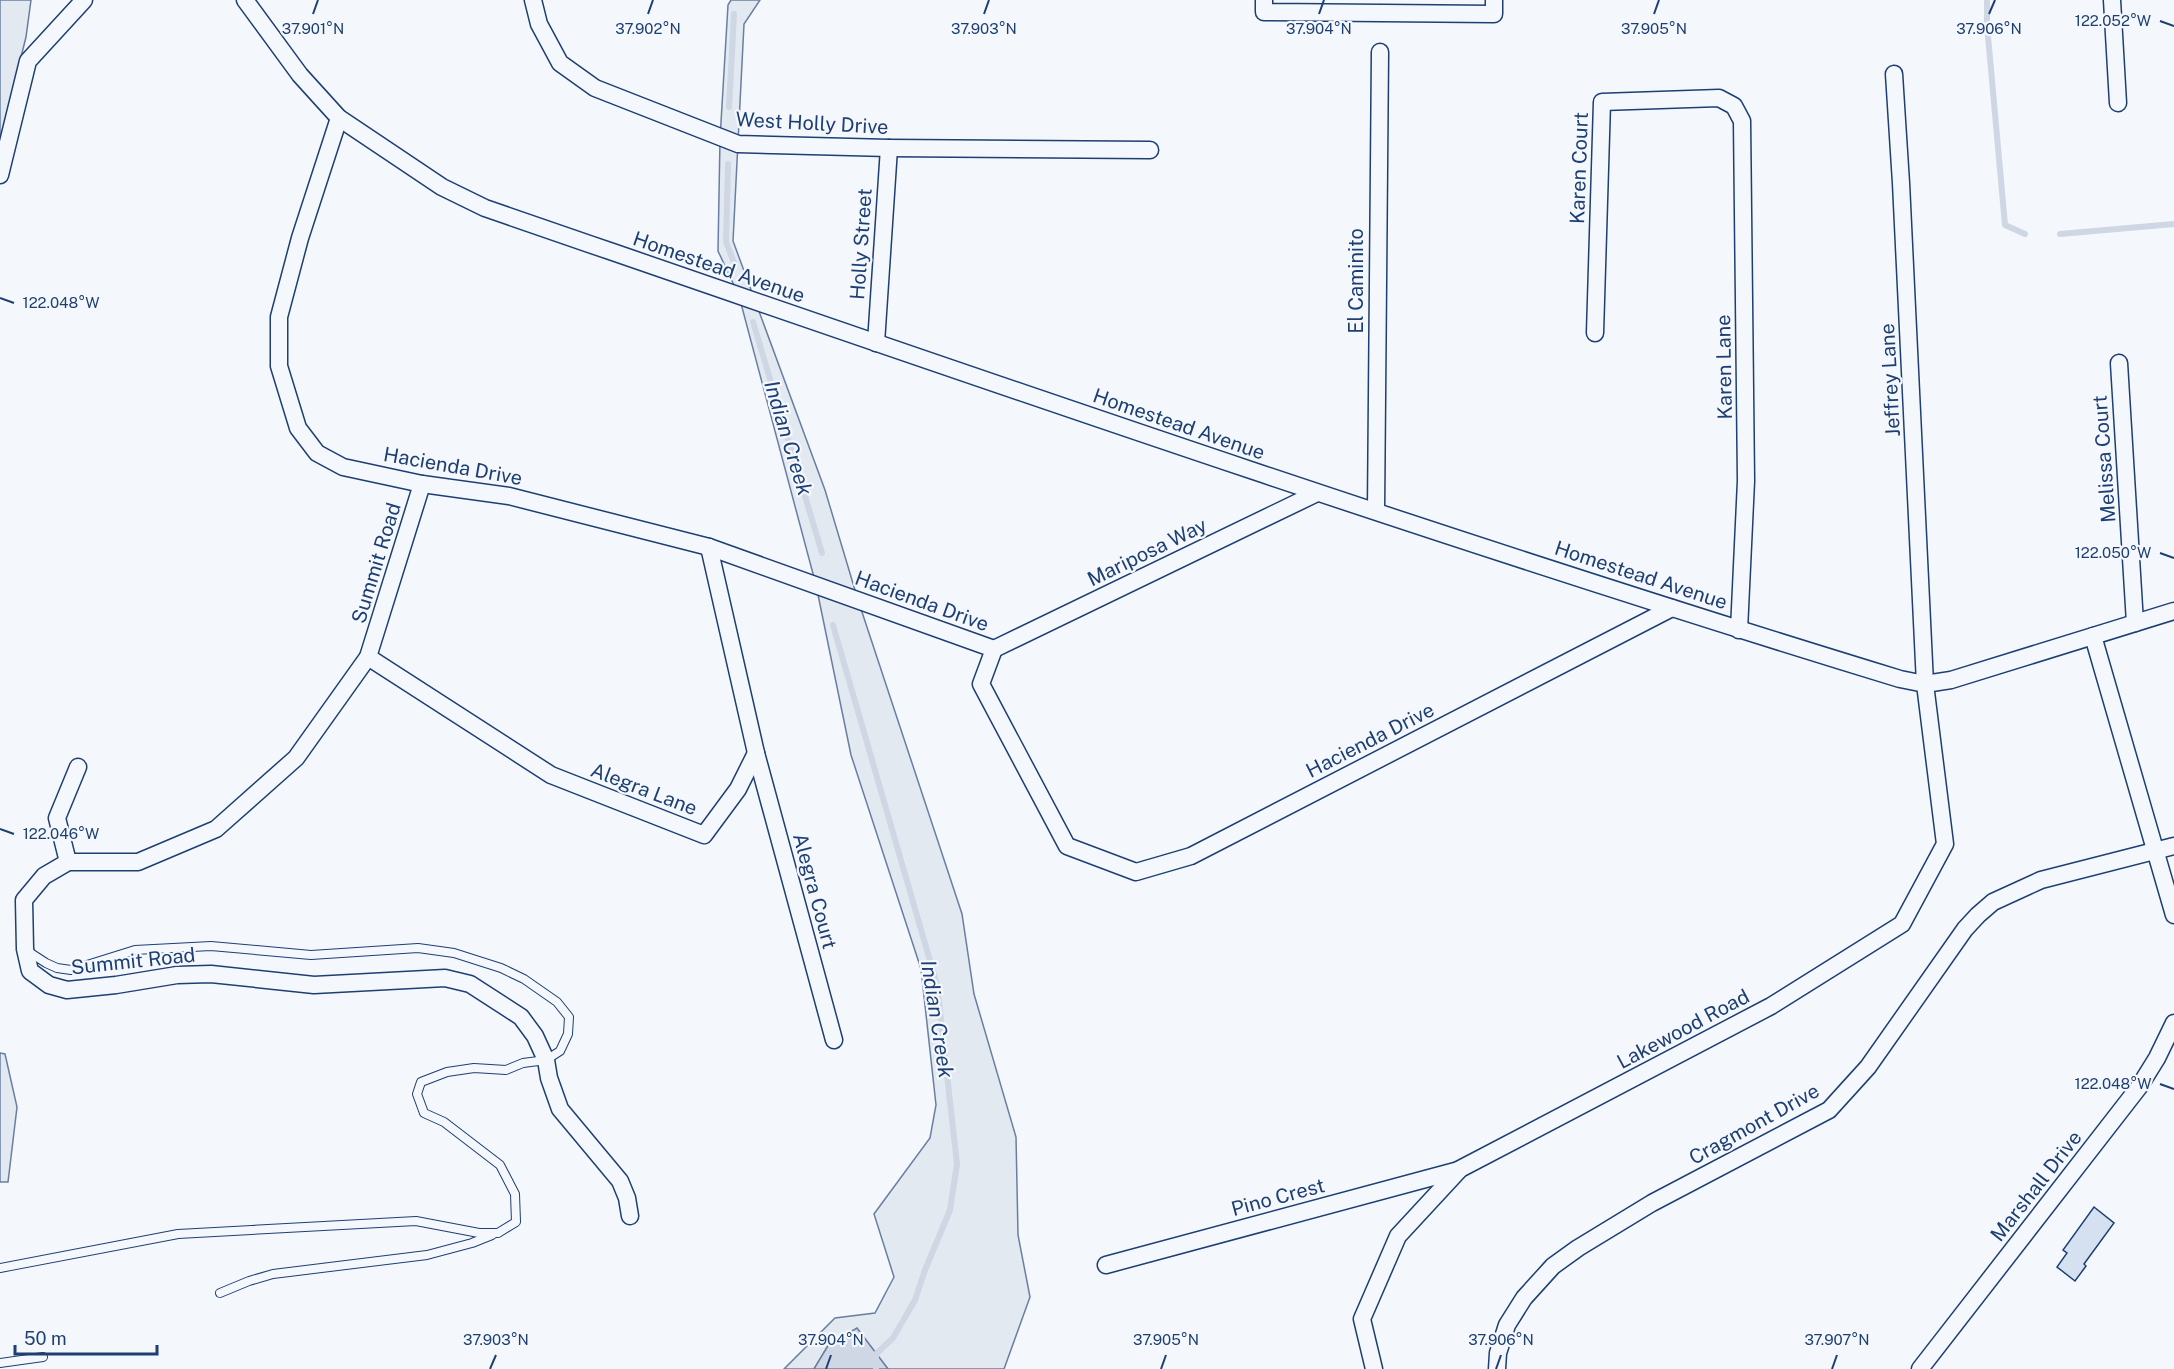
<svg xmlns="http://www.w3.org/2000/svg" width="2174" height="1369" font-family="'Public Sans',sans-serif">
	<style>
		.green { fill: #e3e9f0; stroke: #687fa3; stroke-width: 1.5 }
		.water { fill: #cfd7e4; stroke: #687fa3; stroke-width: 1.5 }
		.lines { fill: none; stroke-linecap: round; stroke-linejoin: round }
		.stream { stroke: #cfd7e4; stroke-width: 6 }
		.building { fill: #d5e0f0; stroke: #1d3f73; stroke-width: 1.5 }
		.service-casing { stroke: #1d3f73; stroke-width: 10 }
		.minor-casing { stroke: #1d3f73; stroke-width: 19 }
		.service { stroke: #f4f7fb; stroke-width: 8 }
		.minor { stroke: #f4f7fb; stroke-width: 16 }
		.ticks { fill: none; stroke: #1d3f73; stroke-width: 2 }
		.labels { text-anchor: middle; stroke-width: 4.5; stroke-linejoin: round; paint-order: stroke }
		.street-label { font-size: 20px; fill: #1d3f73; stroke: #f4f7fb }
		.water-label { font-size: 21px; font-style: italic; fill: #1d3f73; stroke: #f4f7fb }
		.ticks-label { font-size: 15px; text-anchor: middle; fill: #1d3f73; stroke: #f4f7fb; stroke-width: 4.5; stroke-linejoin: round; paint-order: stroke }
	</style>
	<rect width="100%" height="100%" fill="#f4f7fb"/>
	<g class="green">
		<polygon points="0,0 31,0 26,37 0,141"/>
		<polygon points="731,0 760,0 744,24 733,241 825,490 858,600 962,914 974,994 1016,1137 1018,1235 1030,1297 1004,1369 888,1369 857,1329 829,1344 814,1369 784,1369 835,1318 875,1313 894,1277 874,1214 930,1138 936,1105 921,969 851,755 816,585 739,296 718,251 720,139 728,5"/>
		<polygon points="0,1053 5,1054 17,1107 8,1182 0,1182"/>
	</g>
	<polygon class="water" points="857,1328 888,1369 814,1369 829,1344"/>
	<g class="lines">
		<g class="stream">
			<polyline points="1987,0 1987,25 2005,225 2025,234"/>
			<polyline points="729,107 734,14"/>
			<polyline points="728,164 726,242 735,265"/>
			<polyline points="2060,234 2174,224"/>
			<polyline points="753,322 822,553"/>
			<polyline points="833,625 937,985 957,1164 950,1210 925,1270 915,1300 893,1338 876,1354 876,1369"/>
		</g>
	</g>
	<polygon class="building" points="2094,1207 2114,1223 2084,1264 2086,1266 2075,1281 2057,1267 2067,1253 2063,1250"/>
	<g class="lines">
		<g class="service-casing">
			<g id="service">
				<polyline points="0,1268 178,1234 416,1221 479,1233 498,1233 516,1222 515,1194 500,1165 444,1122 424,1113 417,1094 421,1082 447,1072 474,1068 506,1070 523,1063 546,1060 560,1051 568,1034 569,1017 557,1002 524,979 501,968 454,953 418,948 311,955 211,946 135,950 71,970 57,968 46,963 26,950"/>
				<polyline points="220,1293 249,1281 273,1274 427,1255 472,1243 492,1235"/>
				<polyline points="0,1363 43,1357"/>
			</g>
		</g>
		<g class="minor-casing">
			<g id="minor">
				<path d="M245,0L300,75L339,118L442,187L485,208C955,370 1425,534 1900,679L1925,684L1951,680L2174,611"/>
				<polyline points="533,0 539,24 560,63 595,88 738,144 889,148 1150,150"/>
				<polyline points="1264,0 1264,12 1494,14 1494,0"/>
				<polyline points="2112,0 2118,103"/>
				<polyline points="339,118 300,238 279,317 279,366 298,428 317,453 343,467 422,484 509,496 709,547 994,649 981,684 1067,846 1136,872 1191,856 1672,608"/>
				<polyline points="0,175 28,61 84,0"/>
				<polyline points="1595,333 1602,102 1719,98 1734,106 1742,121 1746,481 1739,630"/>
				<polyline points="876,343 889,148"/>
				<polyline points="2119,363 2135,623"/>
				<polyline points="422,484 368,657 296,758 216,829 138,862 68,862 44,876 24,900 25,949 30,971 49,985 67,990 116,985 177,975 211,974 314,985 445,978 470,984 521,1017 535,1036 546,1060 549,1078 560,1109 620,1181 627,1198 630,1216"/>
				<polyline points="1376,511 1380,52"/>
				<polyline points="709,547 756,753 834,1040"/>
				<polyline points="2093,636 2174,915"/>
				<polyline points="994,649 1317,493"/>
				<polyline points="368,657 551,775 704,835 738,789 756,753"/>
				<polyline points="68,862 57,818 78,767"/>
				<polyline points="1106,1265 1459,1170"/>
				<polyline points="1374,1369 1362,1319 1398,1236 1460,1169 1771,1006 1902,924 1945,844 1925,684 1901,183 1894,74"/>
				<polyline points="1497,1369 1498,1353 1507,1325 1524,1298 1553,1266 1578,1248 1652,1203 1829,1110 1868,1067 1965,929 1978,915 1993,902 2041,880 2174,846"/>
				<polyline points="1920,1369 2139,1087 2157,1058 2174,1023"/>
			</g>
		</g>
		<use href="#service" class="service"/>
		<use href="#minor" class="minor"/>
	</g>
	<path class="ticks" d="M313,14L318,0M648,14L653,0M984,14L989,0M1319,14L1324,0M1654,14L1659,0M1989,14L1995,0M2160,21L2174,26M0,298L14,303M2160,553L2174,558M0,829L14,834M2160,1084L2174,1089M490,1369L496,1355M826,1369L831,1355M1161,1369L1166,1355M1496,1369L1501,1355M1832,1369L1837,1355"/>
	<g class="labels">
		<g class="street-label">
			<text transform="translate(812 123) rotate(3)" y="7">West Holly Drive</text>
			<text transform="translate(1579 168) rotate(-88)" y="7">Karen Court</text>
			<text transform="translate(861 244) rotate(-86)" y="7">Holly Street</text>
			<text transform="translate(719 267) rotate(19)" y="7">Homestead Avenue</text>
			<text transform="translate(1356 281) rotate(-90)" y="7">El Caminito</text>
			<text transform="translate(1724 367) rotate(-91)" y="7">Karen Lane</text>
			<text transform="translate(1890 380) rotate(-93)" y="7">Jeffrey Lane</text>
			<text transform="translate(1179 424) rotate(19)" y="7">Homestead Avenue</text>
			<text transform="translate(2104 459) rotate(-94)" y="7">Melissa Court</text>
			<text transform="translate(453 466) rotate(10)" y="7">Hacienda Drive</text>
			<text transform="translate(1147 552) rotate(-26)" y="7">Mariposa Way</text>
			<text transform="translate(376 563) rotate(-73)" y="7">Summit Road</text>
			<text transform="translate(1641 575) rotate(18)" y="7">Homestead Avenue</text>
			<text transform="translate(922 601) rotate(20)" y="7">Hacienda Drive</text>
			<text transform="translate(1370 740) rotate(-27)" y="7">Hacienda Drive</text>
			<text transform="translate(644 789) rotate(21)" y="7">Alegra Lane</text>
			<text transform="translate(815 891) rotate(75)" y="7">Alegra Court</text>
			<text transform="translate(133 961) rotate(-6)" y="7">Summit Road</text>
			<text transform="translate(1683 1029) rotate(-28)" y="7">Lakewood Road</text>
			<text transform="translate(1754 1124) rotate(-29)" y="7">Cragmont Drive</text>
			<text transform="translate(2036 1186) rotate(-52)" y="7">Marshall Drive</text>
			<text transform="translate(1278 1197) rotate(-15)" y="7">Pino Crest</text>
		</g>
		<g class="water-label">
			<text transform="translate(788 438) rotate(73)" y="7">Indian Creek</text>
			<text transform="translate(937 1019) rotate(81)" y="7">Indian Creek</text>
		</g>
	</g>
	<g class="ticks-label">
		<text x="2113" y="26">122.052°W</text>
		<text x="1319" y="34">37.904°N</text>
		<text x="1989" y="34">37.906°N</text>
		<text x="313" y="34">37.901°N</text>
		<text x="648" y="34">37.902°N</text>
		<text x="984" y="34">37.903°N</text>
		<text x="1654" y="34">37.905°N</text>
		<text x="61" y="308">122.048°W</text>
		<text x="2113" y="558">122.050°W</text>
		<text x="61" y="839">122.046°W</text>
		<text x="2113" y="1089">122.048°W</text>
		<text x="496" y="1345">37.903°N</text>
		<text x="831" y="1345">37.904°N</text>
		<text x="1166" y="1345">37.905°N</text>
		<text x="1501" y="1345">37.906°N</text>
		<text x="1837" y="1345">37.907°N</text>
	</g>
	<path d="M15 1345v9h142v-9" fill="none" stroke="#1d3f73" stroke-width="3"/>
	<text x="24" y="1345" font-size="18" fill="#1d3f73" stroke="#f4f7fb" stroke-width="4.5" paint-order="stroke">50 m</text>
</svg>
